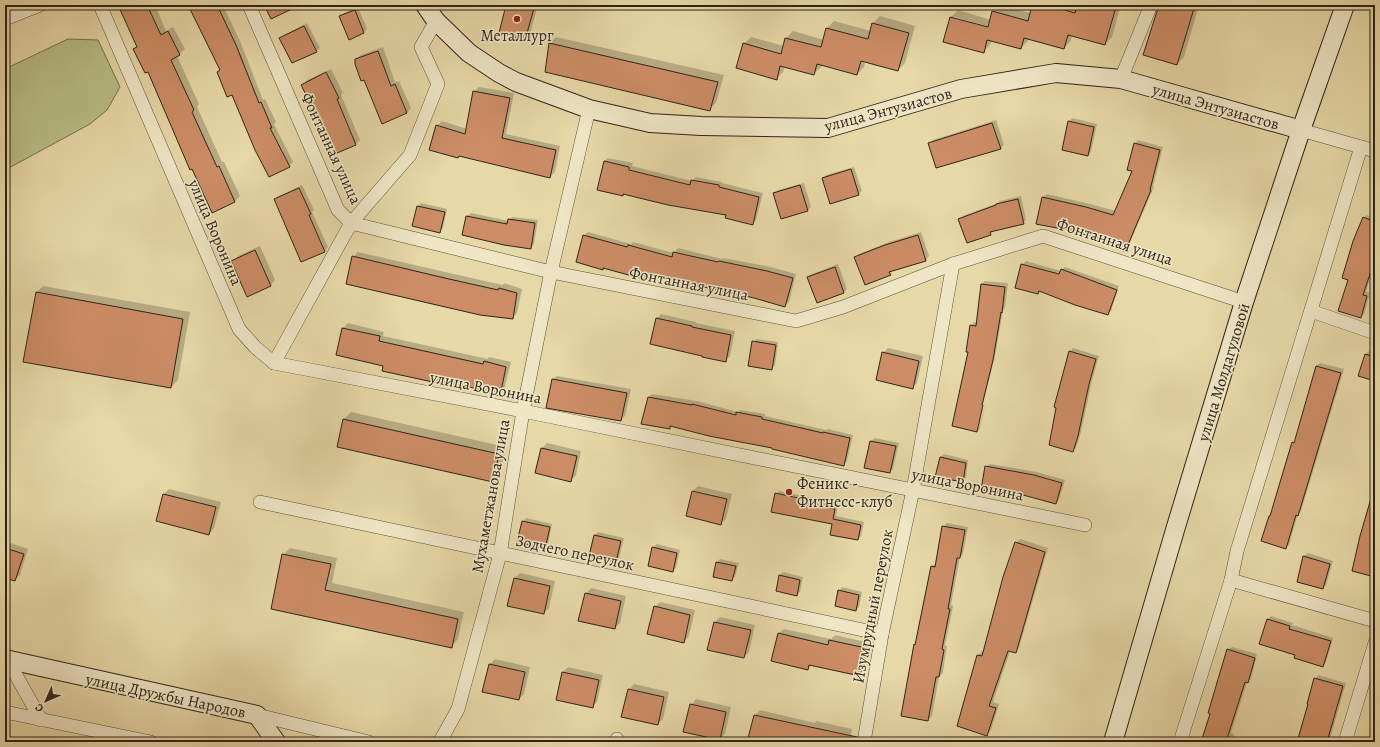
<svg xmlns="http://www.w3.org/2000/svg" width="1380" height="747" font-family="Alegreya,serif">
	<style>
		.green { fill: #b8be85; stroke: #73704f }
		.shadow { fill: #0003; fill-rule: evenodd }
		.building { fill: #cc8d66; stroke: #2e2319 }
		.lines { fill: none; stroke-linecap: round; stroke-linejoin: round }
		.street-casing { stroke: #5c503c; stroke-width: 14 }
		.secondary-casing { stroke: #2e2319; stroke-width: 20 }
		.street { stroke: #efe6c6; stroke-width: 13 }
		.secondary { stroke: #efe6c6; stroke-width: 18 }
		.poi-dot { fill: #8f2418; stroke: #efe6c6; stroke-width: 1.5 }
		.labels { text-anchor: middle; stroke-width: 3; stroke-linejoin: round; paint-order: stroke }
		.poi-label { font-size: 16px; fill: #2e2319; stroke: #efe6c6 }
		.street-label { font-size: 16px; fill: #2e2319; stroke: #efe6c6 }
	</style>
	<rect width="100%" height="100%" fill="#e7d8a7"/>
	<filter id="stains"><feTurbulence type="fractalNoise" baseFrequency=".005" numOctaves="4"/><feColorMatrix values="0 0 0 0 .2 0 0 0 0 .09 0 0 0 0 .02 0 0 0 .5 -.17"/></filter>
	<radialGradient id="worn" r=".72"><stop offset=".6" stop-color="#630" stop-opacity="0"/><stop offset="1" stop-color="#630" stop-opacity=".3"/></radialGradient>
	<polygon class="green" points="68,39 98,40 120,87 107,110 90,124 5,170 5,69"/>
	<g class="shadow">
		<polygon points="119,5 155,5 166,31 173,27 185,49 177,56 199,104 197,107 222,162 224,162 240,196 235,201 212,211 148,70 134,49 138,46"/>
		<polygon points="189,5 223,5 240,41 263,100 265,99 276,122 274,124 293,162 289,166 232,94 218,72 220,70"/>
		<polygon points="507,5 538,5 530,34 525,39"/>
		<path d="M1000,5L1031,13L1033,5H1121L1112,37L1105,44L1072,35L1071,41L1064,48L1028,38V41L1021,48L992,40L990,45L983,52L951,17L958,10L991,20L993,12ZM954,17L993,28L992,30L954,19Z"/>
		<polygon points="1160,5 1199,5 1184,57 1177,64"/>
		<polygon points="358,7 367,29 364,32 349,38 340,16 344,13"/>
		<polygon points="880,16 915,26 905,63 898,70 865,61 864,67 857,74 822,64 821,67 814,74 785,66 783,72 776,79 744,44 751,37 784,46 786,38 793,31 824,40 827,28 834,21 871,31 873,23"/>
		<polygon points="307,23 320,48 316,51 281,38 284,35"/>
		<polygon points="556,37 724,75 716,103 709,110 549,43"/>
		<polygon points="383,47 395,82 399,81 411,108 407,113 356,60 361,55"/>
		<polygon points="331,69 343,93 341,95 360,140 356,144 331,155 319,126 321,123 303,85 307,80"/>
		<polygon points="479,87 514,93 506,134 560,146 555,172 550,177 437,126 442,121 467,129 474,92"/>
		<polygon points="1072,118 1097,124 1091,152 1088,155 1069,122"/>
		<polygon points="996,120 1004,145 1000,149 930,143 933,140"/>
		<polygon points="1138,140 1163,147 1153,186 1154,187 1128,247 1125,250 1105,239 1064,227 1038,223 1043,197 1047,194 1090,204 1116,211 1134,170 1135,144"/>
		<polygon points="608,158 633,163 632,166 692,181 696,177 722,182 722,183 763,193 756,220 752,224 727,215 624,193 623,195 604,162"/>
		<polygon points="854,167 862,191 858,194 823,179 826,175"/>
		<polygon points="804,183 811,207 808,210 774,194 778,190"/>
		<polygon points="302,185 314,210 312,212 328,247 324,251 275,200 279,196"/>
		<polygon points="1021,196 1026,220 1023,223 993,231 990,234 959,220 963,216 998,203 1000,201"/>
		<polygon points="421,203 447,209 443,228 440,231 418,206"/>
		<polygon points="471,213 509,221 512,217 538,220 534,244 531,247 464,234 467,216"/>
		<polygon points="1367,215 1375,218 1375,262 1366,292 1370,293 1364,314 1360,317 1349,279 1364,218"/>
		<polygon points="588,232 631,244 633,242 674,253 678,248 722,259 724,258 771,267 796,274 789,302 785,306 754,297 651,274 647,279 604,267 603,269 584,236"/>
		<polygon points="921,232 929,256 926,260 893,270 890,274 856,258 859,254 889,242"/>
		<polygon points="260,246 275,280 270,286 233,261 238,256"/>
		<polygon points="358,252 454,274 503,285 504,283 522,289 517,313 512,318 353,257"/>
		<polygon points="1026,261 1061,271 1065,267 1119,286 1111,311 1108,314 1041,291 1038,293 1022,265"/>
		<polygon points="838,264 847,289 844,292 818,302 808,277 812,274"/>
		<polygon points="985,281 1008,283 1005,308 1003,310 995,356 977,428 979,428 986,402 980,428 977,431 969,351 971,326 974,322 978,323 982,284"/>
		<polygon points="43,286 190,312 178,380 171,387 36,293"/>
		<polygon points="661,314 696,322 696,323 735,331 730,356 726,361 657,319"/>
		<polygon points="348,323 384,332 383,336 488,359 489,357 511,362 504,390 499,395 467,386 465,388 384,365 337,355 343,328"/>
		<polygon points="757,339 778,342 775,365 771,369 753,342"/>
		<polygon points="888,348 923,356 917,383 912,388 883,353"/>
		<polygon points="1073,348 1099,356 1092,380 1081,432 1076,448 1073,451 1070,352"/>
		<polygon points="1369,351 1375,353 1375,380 1366,354"/>
		<polygon points="1320,363 1344,369 1301,511 1298,513 1289,545 1286,548 1269,516 1272,514 1293,443 1295,441 1316,366"/>
		<polygon points="557,376 631,389 625,416 621,420 552,380"/>
		<polygon points="652,394 697,401 738,412 740,410 765,414 765,416 826,430 828,429 853,435 847,461 844,465 773,447 672,426 669,428 642,423 649,397"/>
		<polygon points="351,412 506,447 500,474 493,481 344,419"/>
		<polygon points="875,438 899,443 893,469 889,472 865,467 871,441"/>
		<polygon points="547,443 581,451 576,475 570,481 536,473 542,448"/>
		<polygon points="944,454 968,460 966,478 962,481 937,476 941,457"/>
		<polygon points="990,464 1037,472 1065,480 1059,500 1056,503 986,467"/>
		<polygon points="1375,480 1375,576 1361,536 1374,493 1371,492"/>
		<polygon points="698,486 732,494 726,519 721,524 693,491"/>
		<polygon points="169,489 221,502 214,528 209,534 157,520 164,494"/>
		<polygon points="779,491 819,499 819,502 777,493"/>
		<polygon points="777,493 777,495 821,504 822,503 838,506 836,516 864,522 861,536 858,539 831,534 833,523 773,511"/>
		<polygon points="526,518 552,524 548,544 545,548 523,522"/>
		<polygon points="947,523 968,527 963,554 960,557 951,605 953,606 945,646 947,646 943,673 939,677 932,716 928,720 902,715 915,645 917,643 932,566 937,563 943,527"/>
		<polygon points="598,532 624,538 619,558 616,561 595,535"/>
		<polygon points="1020,539 1048,548 1019,648 1015,652 1010,651 993,702 999,704 991,730 987,734 978,655 982,651 984,652 1016,543"/>
		<polygon points="5,541 28,549 20,575 15,580 5,577"/>
		<polygon points="657,544 680,550 676,568 673,571 653,548"/>
		<polygon points="290,548 337,558 332,583 464,612 458,639 452,646 272,608 283,555"/>
		<polygon points="1308,553 1333,561 1326,585 1322,588 1298,582 1304,556"/>
		<polygon points="720,559 739,563 735,577 732,580 714,576 717,562"/>
		<polygon points="783,572 803,577 800,592 796,595 780,575"/>
		<polygon points="520,573 555,581 549,608 544,613 515,578"/>
		<polygon points="842,587 862,592 859,607 856,610 839,591"/>
		<polygon points="591,588 626,596 620,623 615,628 586,594"/>
		<polygon points="660,602 695,610 689,636 684,642 655,607"/>
		<polygon points="1271,616 1293,623 1292,625 1333,638 1326,662 1323,666 1296,654 1268,619"/>
		<polygon points="720,617 755,625 749,652 744,657 715,622"/>
		<polygon points="784,629 831,639 835,635 870,643 864,670 859,675 812,664 808,669 778,634"/>
		<polygon points="1232,647 1257,654 1251,679 1247,682 1231,733 1234,734 1232,742 1201,742 1211,713 1228,650"/>
		<polygon points="495,659 530,667 524,694 519,699 489,665"/>
		<polygon points="568,667 603,675 597,702 592,707 563,672"/>
		<polygon points="1318,675 1346,683 1329,742 1298,742 1315,679"/>
		<polygon points="634,684 669,692 663,719 658,724 629,690"/>
		<polygon points="696,699 731,707 725,734 720,739 691,705"/>
		<polygon points="760,710 815,723 816,721 852,729 849,742 749,742 755,715"/>
		<polygon points="1375,728 1375,742 1370,742"/>
		<polygon points="877,738 897,742 873,742"/>
	</g>
	<g class="building">
		<polygon points="118,5 147,5 161,35 168,31 180,55 171,60 194,110 192,112 217,167 219,166 235,202 212,213 192,169 190,170 148,72 145,73 133,49 137,47"/>
		<polygon points="188,5 217,5 236,45 259,103 261,102 272,128 270,128 290,167 269,177 255,150 232,95 227,97 217,72 220,70"/>
		<polygon points="264,5 300,5 271,19"/>
		<polygon points="506,5 535,5 525,40 499,33"/>
		<polygon points="1032,5 1047,5 1075,13 1077,5 1110,5 1116,7 1105,45 1068,35 1064,49 1024,38 1021,49 987,40 984,53 943,42 950,17 988,27 992,11 1028,21"/>
		<polygon points="1159,5 1195,5 1177,65 1143,55"/>
		<polygon points="355,10 364,33 349,40 339,16"/>
		<polygon points="872,23 909,33 898,71 861,61 857,75 817,64 814,75 780,66 777,80 736,68 743,43 781,54 785,38 821,47 826,28 868,39"/>
		<polygon points="304,26 317,52 292,63 279,38"/>
		<polygon points="549,43 718,82 710,111 545,72"/>
		<polygon points="378,51 391,86 395,84 407,113 382,124 364,80 361,81 355,64 355,59"/>
		<polygon points="326,72 339,98 337,99 356,145 330,156 317,125 321,124 301,85"/>
		<polygon points="473,91 510,98 502,138 556,150 550,178 459,156 458,158 429,150 436,125 465,134"/>
		<polygon points="1068,121 1094,127 1088,156 1062,150"/>
		<polygon points="992,123 1001,149 936,168 928,143"/>
		<polygon points="1134,143 1160,150 1150,190 1151,190 1125,252 1102,242 1103,240 1063,228 1062,229 1036,224 1042,197 1086,207 1113,215 1132,171 1127,170"/>
		<polygon points="604,161 629,167 629,170 690,185 691,180 719,185 719,187 759,197 753,225 725,218 726,215 668,205 623,194 623,196 597,190"/>
		<polygon points="851,169 859,195 830,204 822,178"/>
		<polygon points="800,185 808,211 781,219 773,193"/>
		<polygon points="299,188 311,214 309,215 325,252 301,262 274,199"/>
		<polygon points="1018,199 1024,224 990,232 991,235 967,243 958,219 996,205 996,204"/>
		<polygon points="417,206 445,212 440,233 412,226"/>
		<polygon points="466,216 507,224 508,219 535,223 531,249 504,245 462,235"/>
		<polygon points="1363,217 1375,222 1375,259 1363,295 1367,296 1361,318 1338,311 1348,280 1342,278 1353,241"/>
		<polygon points="583,235 627,247 628,245 672,257 673,252 718,262 719,261 767,271 793,278 785,307 754,298 649,275 647,280 603,268 603,270 576,262"/>
		<polygon points="918,235 926,261 889,272 891,275 865,285 854,257 885,245"/>
		<polygon points="255,250 271,286 247,297 231,261"/>
		<polygon points="352,256 449,279 498,290 499,288 517,293 513,319 480,315 346,284"/>
		<polygon points="1021,264 1059,274 1061,269 1117,290 1108,315 1075,305 1039,291 1038,294 1015,288"/>
		<polygon points="835,267 844,293 817,303 807,277"/>
		<polygon points="981,284 1005,287 1002,313 1001,312 993,360 982,405 983,405 977,432 952,426 968,352 966,352 970,325 976,326"/>
		<polygon points="36,292 183,319 171,388 23,362"/>
		<polygon points="656,318 692,326 692,327 731,335 726,362 702,357 702,356 650,344"/>
		<polygon points="342,328 380,336 379,341 483,364 484,361 506,367 500,396 466,386 465,389 382,371 383,366 336,355"/>
		<polygon points="752,341 776,345 772,370 748,366"/>
		<polygon points="1069,351 1096,359 1089,384 1078,436 1073,452 1049,445 1056,408 1054,407"/>
		<polygon points="882,352 919,361 913,389 876,380"/>
		<polygon points="1365,354 1375,357 1375,381 1358,376"/>
		<polygon points="1316,366 1341,373 1298,516 1296,515 1286,549 1261,541 1269,516 1270,516 1292,442 1294,443"/>
		<polygon points="552,379 627,393 621,421 546,408"/>
		<polygon points="648,397 692,405 692,404 736,415 736,412 762,417 762,419 823,433 823,432 850,438 844,466 772,449 772,448 709,436 670,426 670,429 641,424"/>
		<polygon points="343,419 499,454 493,482 337,447"/>
		<polygon points="870,441 896,446 890,473 864,468"/>
		<polygon points="541,448 577,456 571,482 535,473"/>
		<polygon points="940,457 966,463 963,482 935,477"/>
		<polygon points="985,466 1034,475 1062,483 1056,504 1012,492 1011,494 981,490"/>
		<polygon points="692,491 727,499 721,525 686,516"/>
		<polygon points="775,493 817,502 816,506 835,509 833,519 861,525 858,540 830,535 832,524 771,512"/>
		<polygon points="163,494 216,507 209,535 156,521"/>
		<polygon points="1372,495 1375,496 1375,577 1352,571 1360,536"/>
		<polygon points="522,521 550,527 545,549 517,542"/>
		<polygon points="942,526 965,530 960,558 957,558 948,609 950,609 942,649 944,650 939,677 936,677 928,721 901,716 914,644 915,645 931,566 935,567"/>
		<polygon points="594,535 621,541 616,562 589,556"/>
		<polygon points="1015,542 1045,552 1016,653 1008,651 989,706 996,708 987,736 957,726 977,655 982,656 1003,577"/>
		<polygon points="652,547 677,553 673,572 648,566"/>
		<polygon points="5,548 24,554 15,581 5,578"/>
		<polygon points="282,554 331,564 325,590 458,619 452,648 271,609"/>
		<polygon points="1303,556 1330,564 1323,589 1297,582"/>
		<polygon points="716,562 736,566 732,581 713,577"/>
		<polygon points="779,575 800,580 797,596 776,591"/>
		<polygon points="514,578 550,586 544,614 507,606"/>
		<polygon points="838,590 859,595 856,611 835,606"/>
		<polygon points="585,593 621,601 615,629 578,621"/>
		<polygon points="654,606 690,615 684,643 647,634"/>
		<polygon points="1267,619 1290,626 1289,629 1331,641 1323,667 1294,658 1295,655 1259,644"/>
		<polygon points="714,622 751,630 744,658 707,650"/>
		<polygon points="778,633 828,645 829,640 866,648 860,676 809,665 808,670 771,661"/>
		<polygon points="1227,649 1255,658 1248,683 1245,682 1226,742 1201,742 1210,714 1208,713"/>
		<polygon points="489,664 525,672 519,700 482,692"/>
		<polygon points="562,672 599,680 593,708 556,700"/>
		<polygon points="1314,678 1343,686 1327,742 1297,742 1308,704 1307,704"/>
		<polygon points="628,689 664,697 658,725 621,717"/>
		<polygon points="690,704 726,712 720,740 683,732"/>
		<polygon points="754,715 857,737 856,742 747,742"/>
	</g>
	<g class="lines">
		<g class="street-casing">
			<g id="street">
				<polyline points="100,5 239,329 255,347 274,363 523,411 1085,525"/>
				<polyline points="249,5 338,210 351,223 551,272 796,321 843,307 953,264 1043,236 1244,302"/>
				<polyline points="5,19 40,5"/>
				<polyline points="1121,79 1151,5"/>
				<polyline points="1301,130 1375,151"/>
				<polyline points="1311,311 1375,333"/>
				<polyline points="274,363 351,223 410,155 438,84 421,47 436,21"/>
				<polyline points="260,502 882,634"/>
				<polyline points="1231,580 1375,621"/>
				<polyline points="7,659 41,720"/>
				<polyline points="5,712 151,742"/>
				<polyline points="257,715 369,742"/>
				<polyline points="439,742 442,738 458,709 500,554 523,411 551,272 589,109"/>
				<polyline points="617,742 617,739"/>
				<polyline points="864,742 882,634 913,490 953,264"/>
				<polyline points="1180,742 1231,580 1237,551 1361,147"/>
				<polyline points="1345,742 1375,643"/>
			</g>
		</g>
		<g class="secondary-casing">
			<g id="secondary">
				<polyline points="425,5 436,21 469,53 499,73 516,82 589,109 650,123 701,126 828,128 961,89 1056,73 1121,79 1301,130"/>
				<polyline points="5,659 257,715 276,742"/>
				<polyline points="1113,742 1175,530 1244,302 1301,130 1345,5"/>
			</g>
		</g>
		<use href="#street" class="street"/>
		<use href="#secondary" class="secondary"/>
	</g>
	<g class="poi-dot">
		<circle cx="517" cy="19" r="4"/>
		<circle cx="789" cy="492" r="4"/>
	</g>
	<g class="labels">
		<g class="poi-label">
			<text x="517" y="41">Металлург</text>
			<text x="797" y="489" text-anchor="start">Феникс -<tspan x="797" dy="18">Фитнесс-клуб</tspan></text>
		</g>
		<g class="street-label">
			<text transform="translate(1216 106) rotate(16)" y="6">улица Энтузиастов</text>
			<text transform="translate(888 109) rotate(-15)" y="6">улица Энтузиастов</text>
			<text transform="translate(332 148) rotate(65)" y="6">Фонтанная улица</text>
			<text transform="translate(216 232) rotate(67)" y="6">улица Воронина</text>
			<text transform="translate(1115 241) rotate(18)" y="6">Фонтанная улица</text>
			<text transform="translate(689 283) rotate(11)" y="6">Фонтанная улица</text>
			<text transform="translate(1223 372) rotate(-73)" y="6">улица Молдагуловой</text>
			<text transform="translate(486 387) rotate(11)" y="6">улица Воронина</text>
			<text transform="translate(968 484) rotate(11)" y="6">улица Воронина</text>
			<text transform="translate(490 496) rotate(-80)" y="6">Мухаметжанова улица</text>
			<text transform="translate(575 552) rotate(12)" y="6">Зодчего переулок</text>
			<text transform="translate(872 606) rotate(-79)" y="6">Изумрудный переулок</text>
			<text transform="translate(166 695) rotate(12)" y="6">улица Дружбы Народов</text>
		</g>
	</g>
	<rect width="1380" height="747" fill="none" stroke="#e7d8a7" stroke-width="20"/>
	<rect x="6" y="6" width="1368" height="735" fill="none" stroke="#2e2319" stroke-width="2"/>
	<rect x="10" y="10" width="1360" height="727" fill="none" stroke="#2e2319"/>
	<g transform="translate(46 701) rotate(225)" stroke="#efe6c6" stroke-width="3" paint-order="stroke">
	<path d="M0-3L7 15L0 10L-7 15Z" fill="#2e2319"/>
	<text y="-6" font-size="11" font-weight="bold" text-anchor="middle" fill="#2e2319">С</text>
	</g>
	<rect width="100%" height="100%" filter="url(#stains)"/>
	<rect width="100%" height="100%" fill="url(#worn)"/>
</svg>
